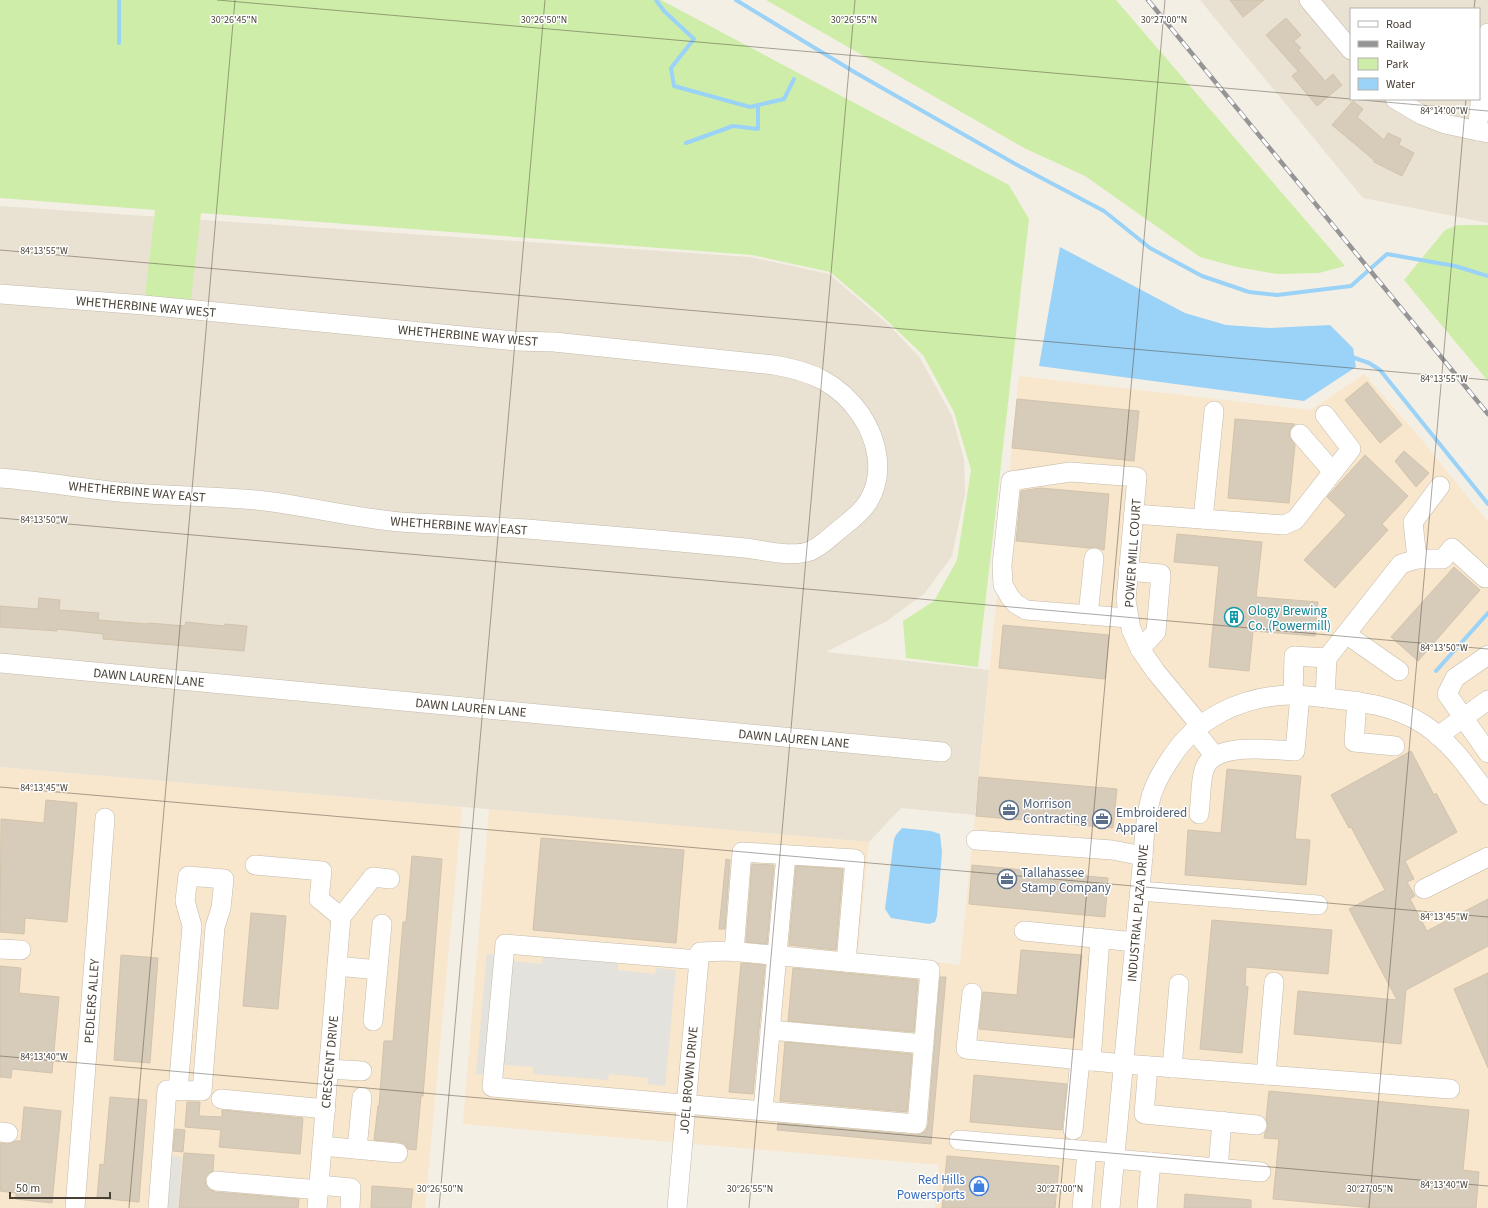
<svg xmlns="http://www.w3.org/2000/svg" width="1488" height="1208" font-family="'Source Sans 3',sans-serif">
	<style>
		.residential { fill: #e9e1d2; fill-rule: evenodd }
		.commercial { fill: #f8e6cd }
		.green { fill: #ceeda9 }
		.parking { fill: #e4e2dd }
		.water { fill: #9bd2f7 }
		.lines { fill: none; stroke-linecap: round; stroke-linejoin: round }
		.stream { stroke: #9bd2f7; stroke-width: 4 }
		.building { fill: #d7cbb9; stroke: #d2c3ac }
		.minor-casing { stroke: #c3baa9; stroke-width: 20 }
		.minor { stroke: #fff; stroke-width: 19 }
		.rail-casing { stroke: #959595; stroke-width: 4.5 }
		.rail { stroke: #fff; stroke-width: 3; stroke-dasharray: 9; stroke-linecap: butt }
		.ticks { fill: none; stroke: #473f34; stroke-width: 1; stroke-opacity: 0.45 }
		.labels { text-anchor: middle; stroke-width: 3; stroke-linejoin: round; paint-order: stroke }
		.street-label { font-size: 13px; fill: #473f34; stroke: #fff }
		.culture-label { font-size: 13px; fill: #0d838f; stroke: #fff; text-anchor: start }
		.service-label { font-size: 13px; fill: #4e5e75; stroke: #fff; text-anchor: start }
		.shop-label { font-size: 13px; fill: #366cbe; stroke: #fff; text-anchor: end }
		.ticks-label { font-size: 10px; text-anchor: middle; fill: #473f34; stroke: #fff; stroke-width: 3; stroke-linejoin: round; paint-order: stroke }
	</style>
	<rect width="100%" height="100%" fill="#f4efe5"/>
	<g class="residential">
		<path d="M1200,0H1488V223L1363,198ZM1351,9H1479V99H1351Z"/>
		<polygon points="0,206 750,257 829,274 890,326 920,358 952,416 964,459 965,494 952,556 925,593 887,621 826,652 989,670 975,815 901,808 869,842 0,767"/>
	</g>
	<g class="commercial">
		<polygon points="1364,374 1421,439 1488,522 1488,1208 935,1208 939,1165 463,1124 489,809 869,842 858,953 960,965 1019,376 1311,410"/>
		<polygon points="0,767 462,807 425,1208 0,1208"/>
	</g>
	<g class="green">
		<polygon points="0,0 661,0 1009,185 1029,219 978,667 906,658 903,621 934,601 957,560 971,470 954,412 923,355 881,315 830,272 752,255 201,213 190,309 144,305 155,210 0,198"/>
		<polygon points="766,0 1116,0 1345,266 1319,273 1277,274 1237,267 1200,257 1085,176 1024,148"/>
		<polygon points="1458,225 1488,225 1488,381 1404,280 1445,230"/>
	</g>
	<g class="parking">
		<polygon points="487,954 504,955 504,960 542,964 543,956 618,963 618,970 655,974 656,968 676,970 665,1086 648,1084 648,1078 609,1074 608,1080 533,1074 533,1067 494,1064 493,1075 476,1074"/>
		<polygon points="162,1155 182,1157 178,1208 158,1208"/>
	</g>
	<g class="water">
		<polygon points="1060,247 1185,313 1226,325 1269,328 1330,325 1353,348 1356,367 1304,401 1039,366"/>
		<polygon points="902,828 931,831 940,834 942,852 937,916 935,922 929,924 891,918 885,909 894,839 896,835"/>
	</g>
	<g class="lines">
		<g class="stream">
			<polyline points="656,0 664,11 694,39 671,68 674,86 750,107 784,99 794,79"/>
			<polyline points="736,0 856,73 1019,166 1104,211 1150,248 1202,276 1249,292 1277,295 1351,286 1387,254 1455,266 1488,276"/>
			<polyline points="119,43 119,0"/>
			<polyline points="686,143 733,126 758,129 758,105"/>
			<polyline points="1349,356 1369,363 1380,370 1488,504"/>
			<polyline points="1436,671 1488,613"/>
		</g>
	</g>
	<g class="building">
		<polygon points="1230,0 1264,0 1243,17"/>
		<polygon points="1286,18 1301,35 1294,41 1301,48 1298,50 1325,81 1333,74 1342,85 1317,106 1292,76 1298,71 1266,35"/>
		<polygon points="1353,101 1363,109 1357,117 1384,140 1388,133 1401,139 1399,145 1414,153 1402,176 1374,162 1374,160 1332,125"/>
		<polygon points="1367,382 1402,425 1380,443 1345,400"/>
		<polygon points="1017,399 1139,411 1134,461 1012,448"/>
		<polygon points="1235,419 1295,424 1290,431 1289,436 1295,445 1289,503 1228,498"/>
		<polygon points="1404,451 1429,473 1416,487 1395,461"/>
		<polygon points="1365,455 1408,496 1382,524 1388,530 1335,588 1304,560 1346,515 1327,497"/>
		<polygon points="1040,488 1109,494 1104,550 1095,547 1089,548 1016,541 1021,491"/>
		<polygon points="1177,534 1262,542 1256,597 1318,602 1315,636 1253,631 1249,671 1209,667 1219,566 1174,562"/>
		<polygon points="1454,567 1480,590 1418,661 1391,637"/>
		<polygon points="39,598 60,600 59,610 99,613 98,620 148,624 149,623 185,626 186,622 224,626 225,624 247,626 244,651 103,639 103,634 57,629 57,631 0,627 0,606 38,609"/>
		<polygon points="1003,625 1109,635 1105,679 999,668"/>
		<polygon points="1411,751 1434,795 1436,793 1457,832 1405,861 1414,879 1407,882 1415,896 1410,899 1427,931 1488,899 1488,946 1406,990 1401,1044 1294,1034 1298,991 1397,1000 1349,909 1385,890 1351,827 1349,828 1331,795"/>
		<polygon points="1227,769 1301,776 1295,839 1310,840 1306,885 1185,875 1188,830 1221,833"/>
		<polygon points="979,777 1117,789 1113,828 976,816"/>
		<polygon points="46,800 77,803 67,922 25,918 24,934 0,932 1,819 44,823"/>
		<polygon points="541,838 684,850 676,943 533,930"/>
		<polygon points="412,856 442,859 423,1096 421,1096 416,1150 408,1149 405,1144 399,1142 374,1140 378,1106 379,1106 384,1041 393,1041 403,922 406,922"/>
		<polygon points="726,859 730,860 725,929 719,929"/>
		<polygon points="752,864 774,865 767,944 746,942"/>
		<polygon points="972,865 1108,878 1105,917 969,904"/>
		<polygon points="796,866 843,869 836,950 789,945"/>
		<polygon points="251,913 286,916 278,1009 243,1006"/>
		<polygon points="1212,920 1332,930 1328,974 1246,967 1245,986 1248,987 1242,1053 1200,1049"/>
		<polygon points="1021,950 1082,955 1074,1038 979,1029 983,992 1017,995"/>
		<polygon points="121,955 158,958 150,1063 114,1060"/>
		<polygon points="741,963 765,965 753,1094 729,1092"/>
		<polygon points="0,966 21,968 19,993 59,997 52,1073 12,1069 11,1078 0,1077"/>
		<polygon points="793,968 918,980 914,1032 788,1021"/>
		<polygon points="1488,973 1488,1068 1454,989"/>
		<polygon points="940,977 946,977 931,1144 777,1130 778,1123 916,1135 921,1134 926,1131 928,1125"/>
		<polygon points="785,1042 912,1054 907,1112 780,1101"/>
		<polygon points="974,1075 1067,1084 1062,1130 970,1122"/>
		<polygon points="1269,1091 1469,1110 1463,1170 1479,1172 1476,1208 1374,1208 1273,1199 1279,1139 1264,1138 1265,1133 1268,1126 1266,1119"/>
		<polygon points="110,1097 147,1100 139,1202 97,1198 100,1164 104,1165"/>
		<polygon points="187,1102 200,1102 199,1116 222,1117 222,1110 303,1118 300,1154 219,1147 221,1130 185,1127"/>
		<polygon points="24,1107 61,1111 52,1203 16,1199 16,1193 0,1191 0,1143 7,1144 12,1143 15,1141 21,1141"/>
		<polygon points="175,1129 185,1130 183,1152 173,1151"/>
		<polygon points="184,1153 214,1155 213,1171 207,1174 205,1180 206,1185 210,1190 215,1192 299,1199 298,1208 179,1208"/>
		<polygon points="947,1156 1059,1166 1055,1208 942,1208"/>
		<polygon points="372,1186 413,1189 411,1208 371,1208"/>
		<polygon points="1185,1194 1251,1200 1251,1208 1184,1208"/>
	</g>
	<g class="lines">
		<g class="minor-casing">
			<g id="minor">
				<polyline points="1309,0 1351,50"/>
				<polyline points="1395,99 1422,115 1445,124 1488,133"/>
				<polyline points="1477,131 1488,33"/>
				<path d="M0,294L144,305L515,341L554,342L774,365C811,371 839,383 861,415C878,441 885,474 868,502C861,513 850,521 840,529C831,536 821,547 810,551C792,558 763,550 745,548C712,545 679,542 647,539C607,536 567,532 527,529C485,526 443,525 401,522C353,518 304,505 256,500C210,496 165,496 119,492C79,488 40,481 0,478"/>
				<polyline points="1300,434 1333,472"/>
				<polyline points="1134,514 1284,525 1295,520 1351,449 1325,415"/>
				<polyline points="1203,519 1214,411"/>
				<polyline points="1417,559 1413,522 1440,486"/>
				<polyline points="1128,571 1161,574 1156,632 1140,649"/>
				<polyline points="1088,615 1094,558"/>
				<polyline points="1128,618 1026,610 1016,604 1010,597 1003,585 1002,565 1011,481 1070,472 1137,477 1126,600 1131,629 1140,649 1156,672 1200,725"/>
				<polyline points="1346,634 1399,671"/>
				<polyline points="1488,655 1455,678 1447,694 1488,753"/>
				<polyline points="1327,658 1401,564 1417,559 1443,559 1452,548 1485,578"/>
				<polyline points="0,663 942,752"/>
				<polyline points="1293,695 1294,656 1327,658 1325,698"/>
				<polyline points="1357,701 1354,742 1395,746"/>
				<polyline points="1194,730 1215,756"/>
				<polyline points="1438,736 1488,700"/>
				<path d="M1199,814C1201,801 1200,783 1204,770C1212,741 1272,750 1295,751L1300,695"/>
				<polyline points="976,840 1112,850 1143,856"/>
				<polyline points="255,865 322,871 319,899 341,917"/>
				<polyline points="1424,889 1488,857"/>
				<polyline points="1140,891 1318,905"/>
				<polyline points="341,917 373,877 390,879"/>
				<polyline points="1024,931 1135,942"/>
				<polyline points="0,949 21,950"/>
				<polyline points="734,952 742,852 855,859 846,962"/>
				<polyline points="337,966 378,970"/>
				<polyline points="972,993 966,1049 1124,1064 1450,1089"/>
				<polyline points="373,1021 382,924"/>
				<polyline points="770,1030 924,1044"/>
				<polyline points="1091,1061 1100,938"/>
				<polyline points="1148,1066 1144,1114 1257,1125"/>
				<polyline points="1172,1068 1179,984"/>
				<polyline points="328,1069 362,1071"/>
				<polyline points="1266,1075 1274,982"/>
				<polyline points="221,1099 326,1109"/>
				<polyline points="763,1110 786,855"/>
				<polyline points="1073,1130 1080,1060"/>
				<polyline points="0,1132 8,1133"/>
				<polyline points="959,1140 1115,1153"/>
				<polyline points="322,1146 398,1153"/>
				<polyline points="357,1149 362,1097"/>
				<polyline points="1115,1159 1261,1172"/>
				<polyline points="1218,1168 1222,1121"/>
				<polyline points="216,1181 319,1190"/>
				<polyline points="319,1185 351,1188 350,1208"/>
				<polyline points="75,1208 105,818"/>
				<polyline points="158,1208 167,1090 202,1091 215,927 221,908 224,879 188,876 185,901 192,926 178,1090"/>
				<polyline points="317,1208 341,917"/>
				<path d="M677,1208L699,960L700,952L729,951L930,970L917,1124C775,1112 634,1100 492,1087L505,944L699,960"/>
				<polyline points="1082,1208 1087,1151"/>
				<path d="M1110,1208L1143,856C1144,839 1145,821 1149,805C1152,789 1160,774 1169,761C1195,718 1242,696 1291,695C1303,695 1316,697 1328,698C1362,702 1393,705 1423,724C1451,742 1469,769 1488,795"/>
				<polyline points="1147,1208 1151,1162"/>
			</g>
		</g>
		<use href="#minor" class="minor"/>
		<g class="rail-casing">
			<polyline id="rail" points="1148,0 1488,414"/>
		</g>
		<use href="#rail" class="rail"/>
	</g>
	<path class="ticks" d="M217,0L1488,111M1474,9L1475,0M0,250L1488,380M0,518L1488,649M0,787L1488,917M0,1056L1488,1186M129,1208L235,0M439,1208L545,0M749,1208L855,0M1059,1208L1165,0M1369,1208L1466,99"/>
	<defs>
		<g id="building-ring" transform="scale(1)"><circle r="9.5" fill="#fff" stroke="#0f9aa8" stroke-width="1.5"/><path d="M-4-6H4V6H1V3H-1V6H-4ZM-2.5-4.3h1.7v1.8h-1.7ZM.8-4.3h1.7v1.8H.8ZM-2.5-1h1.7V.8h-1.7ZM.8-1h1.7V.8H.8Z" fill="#0f9aa8"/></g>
		<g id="office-ring" transform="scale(1)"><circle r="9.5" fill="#fff" stroke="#5c6f8a" stroke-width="1.5"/><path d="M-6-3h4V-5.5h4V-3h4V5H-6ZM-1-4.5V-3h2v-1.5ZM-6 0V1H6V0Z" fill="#5c6f8a"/></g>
		<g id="shop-ring" transform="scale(1)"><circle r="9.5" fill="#fff" stroke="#3f7fe0" stroke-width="1.5"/><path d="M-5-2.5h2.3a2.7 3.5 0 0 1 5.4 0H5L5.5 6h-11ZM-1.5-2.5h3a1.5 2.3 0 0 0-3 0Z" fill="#3f7fe0"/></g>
	</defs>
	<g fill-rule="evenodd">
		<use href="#building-ring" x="1234" y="617"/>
		<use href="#office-ring" x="1009" y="810"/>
		<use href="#office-ring" x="1102" y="819"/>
		<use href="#office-ring" x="1007" y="879"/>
		<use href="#shop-ring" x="979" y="1186"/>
	</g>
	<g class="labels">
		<g class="street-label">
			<text transform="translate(146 306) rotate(5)" y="5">WHETHERBINE WAY WEST</text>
			<text transform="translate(468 335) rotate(5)" y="5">WHETHERBINE WAY WEST</text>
			<text transform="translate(137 491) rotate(5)" y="5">WHETHERBINE WAY EAST</text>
			<text transform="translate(459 525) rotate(4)" y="5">WHETHERBINE WAY EAST</text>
			<text transform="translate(1132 553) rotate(-86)" y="5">POWER MILL COURT</text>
			<text transform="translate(149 677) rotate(5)" y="5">DAWN LAUREN LANE</text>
			<text transform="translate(471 707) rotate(5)" y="5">DAWN LAUREN LANE</text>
			<text transform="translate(794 738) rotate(5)" y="5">DAWN LAUREN LANE</text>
			<text transform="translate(1137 913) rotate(-85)" y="5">INDUSTRIAL PLAZA DRIVE</text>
			<text transform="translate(91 1001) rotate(-86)" y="5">PEDLERS ALLEY</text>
			<text transform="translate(329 1062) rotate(-85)" y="5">CRESCENT DRIVE</text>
			<text transform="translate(688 1080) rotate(-85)" y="5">JOEL BROWN DRIVE</text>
		</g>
		<g class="culture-label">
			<text x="1248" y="615">Ology Brewing<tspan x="1248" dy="15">Co. (Powermill)</tspan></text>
		</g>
		<g class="service-label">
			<text x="1023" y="808">Morrison<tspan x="1023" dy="15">Contracting</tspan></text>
			<text x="1116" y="817">Embroidered<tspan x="1116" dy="15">Apparel</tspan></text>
			<text x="1021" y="877">Tallahassee<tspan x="1021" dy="15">Stamp Company</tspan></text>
		</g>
		<g class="shop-label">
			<text x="965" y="1184">Red Hills<tspan x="965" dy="15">Powersports</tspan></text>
		</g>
	</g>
	<g class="ticks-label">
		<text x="234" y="23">30°26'45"N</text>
		<text x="544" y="23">30°26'50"N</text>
		<text x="854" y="23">30°26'55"N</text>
		<text x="1164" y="23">30°27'00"N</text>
		<text x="1444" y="114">84°14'00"W</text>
		<text x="44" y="254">84°13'55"W</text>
		<text x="1444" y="382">84°13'55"W</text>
		<text x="44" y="523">84°13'50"W</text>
		<text x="1444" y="651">84°13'50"W</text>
		<text x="44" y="791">84°13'45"W</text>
		<text x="1444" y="920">84°13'45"W</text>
		<text x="44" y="1060">84°13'40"W</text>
		<text x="1444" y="1188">84°13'40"W</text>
		<text x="440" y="1192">30°26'50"N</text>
		<text x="750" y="1192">30°26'55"N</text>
		<text x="1060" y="1192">30°27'00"N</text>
		<text x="1370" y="1192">30°27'05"N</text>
	</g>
	<rect x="1350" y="8" width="130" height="92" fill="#ffffff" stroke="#b5b2ae"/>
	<rect x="1358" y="21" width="20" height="6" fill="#ffffff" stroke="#b5b2ae"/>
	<text x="1386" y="28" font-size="12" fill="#473f34">Road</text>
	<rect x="1358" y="41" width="20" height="6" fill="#959595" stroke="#b5b2ae"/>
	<text x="1386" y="48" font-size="12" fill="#473f34">Railway</text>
	<rect x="1358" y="58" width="20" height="12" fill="#ceeda9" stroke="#b5b2ae"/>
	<text x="1386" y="68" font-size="12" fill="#473f34">Park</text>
	<rect x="1358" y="78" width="20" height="12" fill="#9bd2f7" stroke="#b5b2ae"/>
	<text x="1386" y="88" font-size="12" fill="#473f34">Water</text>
	<path d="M10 1192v6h100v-6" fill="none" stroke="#473f34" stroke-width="2"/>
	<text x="16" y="1192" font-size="12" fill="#473f34" stroke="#ffffff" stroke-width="3" paint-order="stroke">50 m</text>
</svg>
